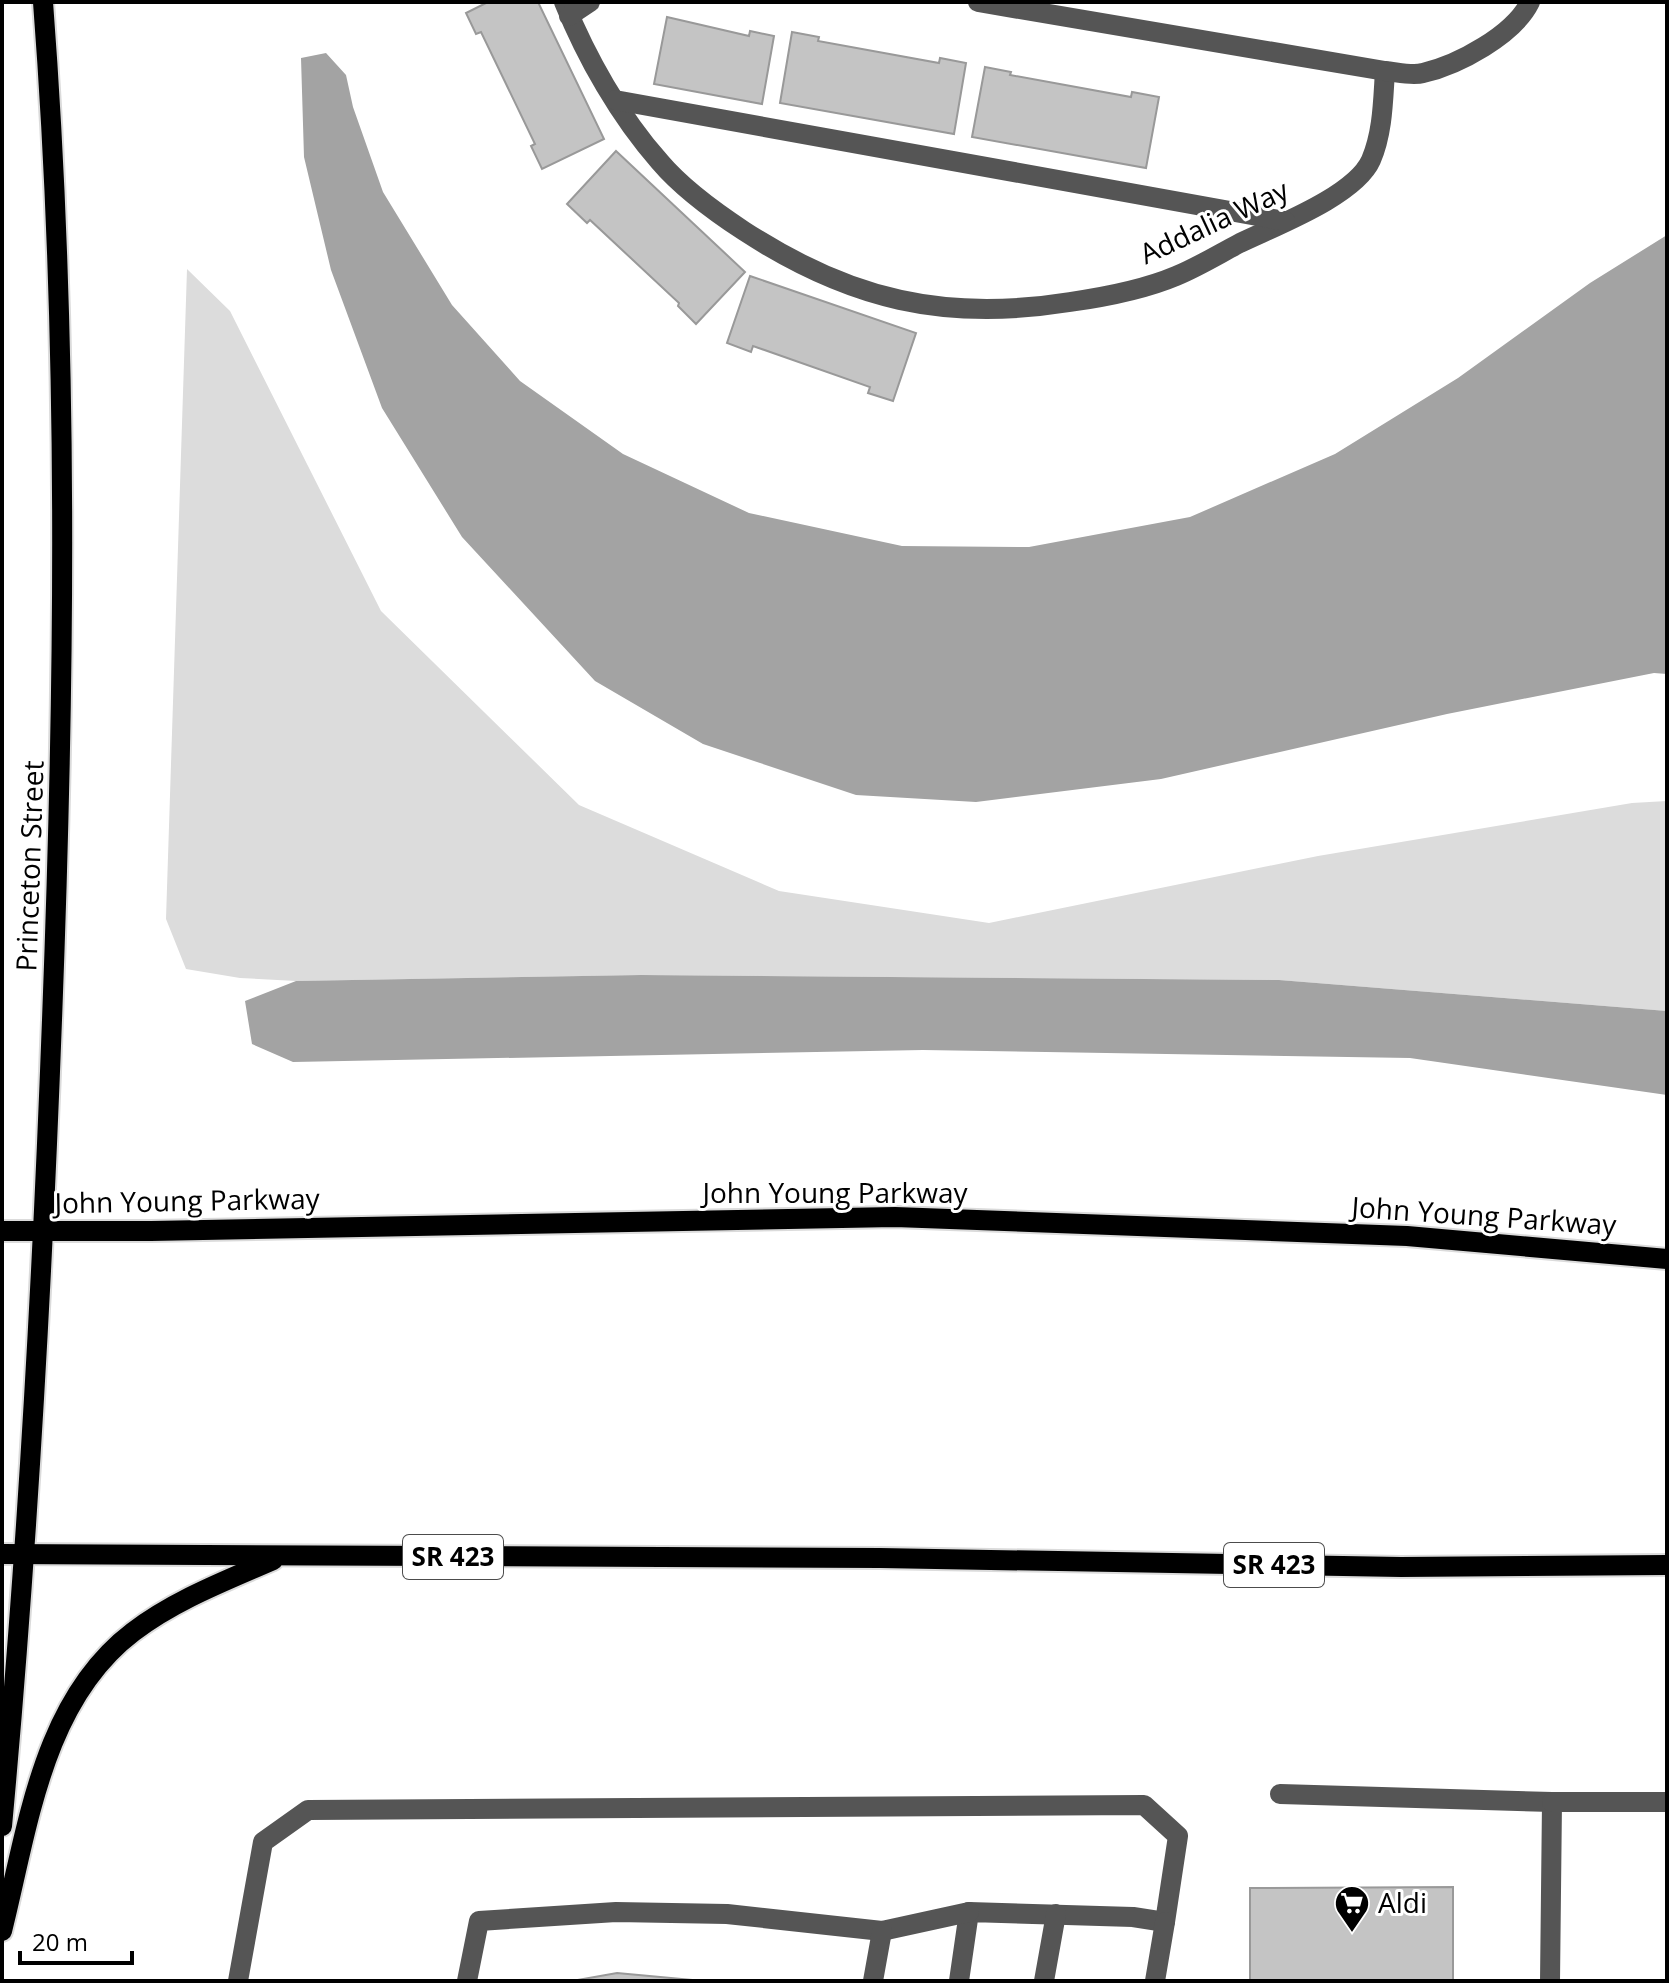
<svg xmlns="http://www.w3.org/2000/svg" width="1669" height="1983" font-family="'Open Sans',sans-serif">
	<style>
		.green { fill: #dcdcdc }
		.water { fill: #a3a3a3 }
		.building { fill: #c4c4c4; stroke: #999; stroke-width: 2 }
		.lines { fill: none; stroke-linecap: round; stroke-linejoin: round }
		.major-casing { stroke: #dbdbdb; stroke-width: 24 }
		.minor { stroke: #555; stroke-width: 20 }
		.major { stroke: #000; stroke-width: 20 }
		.labels { text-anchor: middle; stroke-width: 6; stroke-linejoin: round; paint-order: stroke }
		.shield { fill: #fff; stroke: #4c4c4c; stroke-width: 2 }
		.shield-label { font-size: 26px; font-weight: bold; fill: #000 }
		.street-label { font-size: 28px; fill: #000; stroke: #fff }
		.poi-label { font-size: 28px; fill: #000; stroke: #fff; text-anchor: start }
	</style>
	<rect width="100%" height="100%" fill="#fff"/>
	<polygon class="green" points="187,269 230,311 381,611 579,805 779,891 989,923 1318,856 1632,803 1667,801 1667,1011 1279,980 641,975 296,981 240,978 186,969 166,919"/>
	<g class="water">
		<polygon points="326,53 346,75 353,107 383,192 452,305 520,381 623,454 749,513 902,546 1029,547 1190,517 1335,454 1458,378 1590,283 1667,235 1667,674 1654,673 1447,714 1161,779 976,802 856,795 703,744 595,681 462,537 382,408 331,270 304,157 301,58"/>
		<polygon points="641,975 1279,980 1667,1011 1667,1095 1410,1058 923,1050 293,1062 252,1044 245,1001 296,981"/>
	</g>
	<g class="building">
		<polygon points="488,2 538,2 604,139 542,169 531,146 535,144 481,32 476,34 466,13"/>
		<polygon points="667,17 749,36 750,31 774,36 762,104 654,84"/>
		<polygon points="792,32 819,37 818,41 939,63 940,58 966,63 954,134 780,103"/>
		<polygon points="985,67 1011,72 1010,75 1131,97 1132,92 1159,97 1146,168 972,137"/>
		<polygon points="616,151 745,272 696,324 678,306 679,303 590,220 587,223 567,204"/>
		<polygon points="750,276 916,333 893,401 868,393 870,387 753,346 751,352 727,343"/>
		<polygon points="1453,1887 1453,1981 1250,1981 1250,1888"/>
		<polygon points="617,1973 671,1978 703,1981 572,1981"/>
	</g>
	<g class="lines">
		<g class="major-casing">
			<g id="major">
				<polyline points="2,1231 151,1231 895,1217 1407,1236 1667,1259"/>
				<polyline points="2,1554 880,1558 1401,1567 1667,1565"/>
				<path d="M2,1826C27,1557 42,1289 52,1020C65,680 69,341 43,2"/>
				<path d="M2,1931C28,1828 42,1701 133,1632C175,1600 225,1581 273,1560"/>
			</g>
		</g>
		<g class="minor">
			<path d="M564,2C586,57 620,117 660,162C682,188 715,212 744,231C850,300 945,322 1070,302C1105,297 1143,290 1176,276C1198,267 1219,254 1240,243C1275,226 1355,196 1371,160C1383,132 1383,100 1385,71"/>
			<path d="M978,2L1385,71C1397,72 1412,76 1423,73C1458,65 1514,35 1530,2"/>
			<polyline points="569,16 590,2"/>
			<polyline points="615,100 1285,221"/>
			<polyline points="1280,1794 1552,1802 1550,1981"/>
			<polyline points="1552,1802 1667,1802"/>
			<polyline points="238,1981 263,1842 308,1810 1144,1805 1178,1836 1165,1922 1133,1917 969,1912 959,1981"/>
			<polyline points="467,1981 479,1921 616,1912 727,1914 882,1931 969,1912"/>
			<polyline points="873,1981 882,1931"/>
			<polyline points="1044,1981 1056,1914"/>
			<polyline points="1155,1981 1165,1922"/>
		</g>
		<use href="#major" class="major"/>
	</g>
	<defs>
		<g id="supermarket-pin" transform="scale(1.8)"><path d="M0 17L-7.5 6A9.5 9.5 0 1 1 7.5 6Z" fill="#000" stroke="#fff"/><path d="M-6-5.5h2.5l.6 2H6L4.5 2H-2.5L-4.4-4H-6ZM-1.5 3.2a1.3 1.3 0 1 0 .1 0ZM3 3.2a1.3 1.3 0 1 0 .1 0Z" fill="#fff"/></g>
	</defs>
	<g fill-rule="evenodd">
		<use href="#supermarket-pin" x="1352" y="1903"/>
	</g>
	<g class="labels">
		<g class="shield">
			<rect x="403" y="1535" width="100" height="44" rx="6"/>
			<rect x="1224" y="1543" width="100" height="44" rx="6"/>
		</g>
		<g class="shield-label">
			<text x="453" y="1566">SR 423</text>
			<text x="1274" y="1574">SR 423</text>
		</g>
		<g class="street-label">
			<text transform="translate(1214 222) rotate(-25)" y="10">Addalia Way</text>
			<text transform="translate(30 866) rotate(-88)" y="10">Princeton Street</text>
			<text x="835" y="1203">John Young Parkway</text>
			<text transform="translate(187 1201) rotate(-1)" y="10">John Young Parkway</text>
			<text transform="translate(1484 1216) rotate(4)" y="10">John Young Parkway</text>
		</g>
		<g class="poi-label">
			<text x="1378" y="1913">Aldi</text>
		</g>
	</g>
	<rect width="1669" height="1983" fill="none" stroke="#000000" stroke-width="8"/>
	<path d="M20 1951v12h112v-12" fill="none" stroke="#000000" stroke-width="4"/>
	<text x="32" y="1951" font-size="24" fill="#000000" stroke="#ffffff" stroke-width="6" paint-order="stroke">20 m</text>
</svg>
